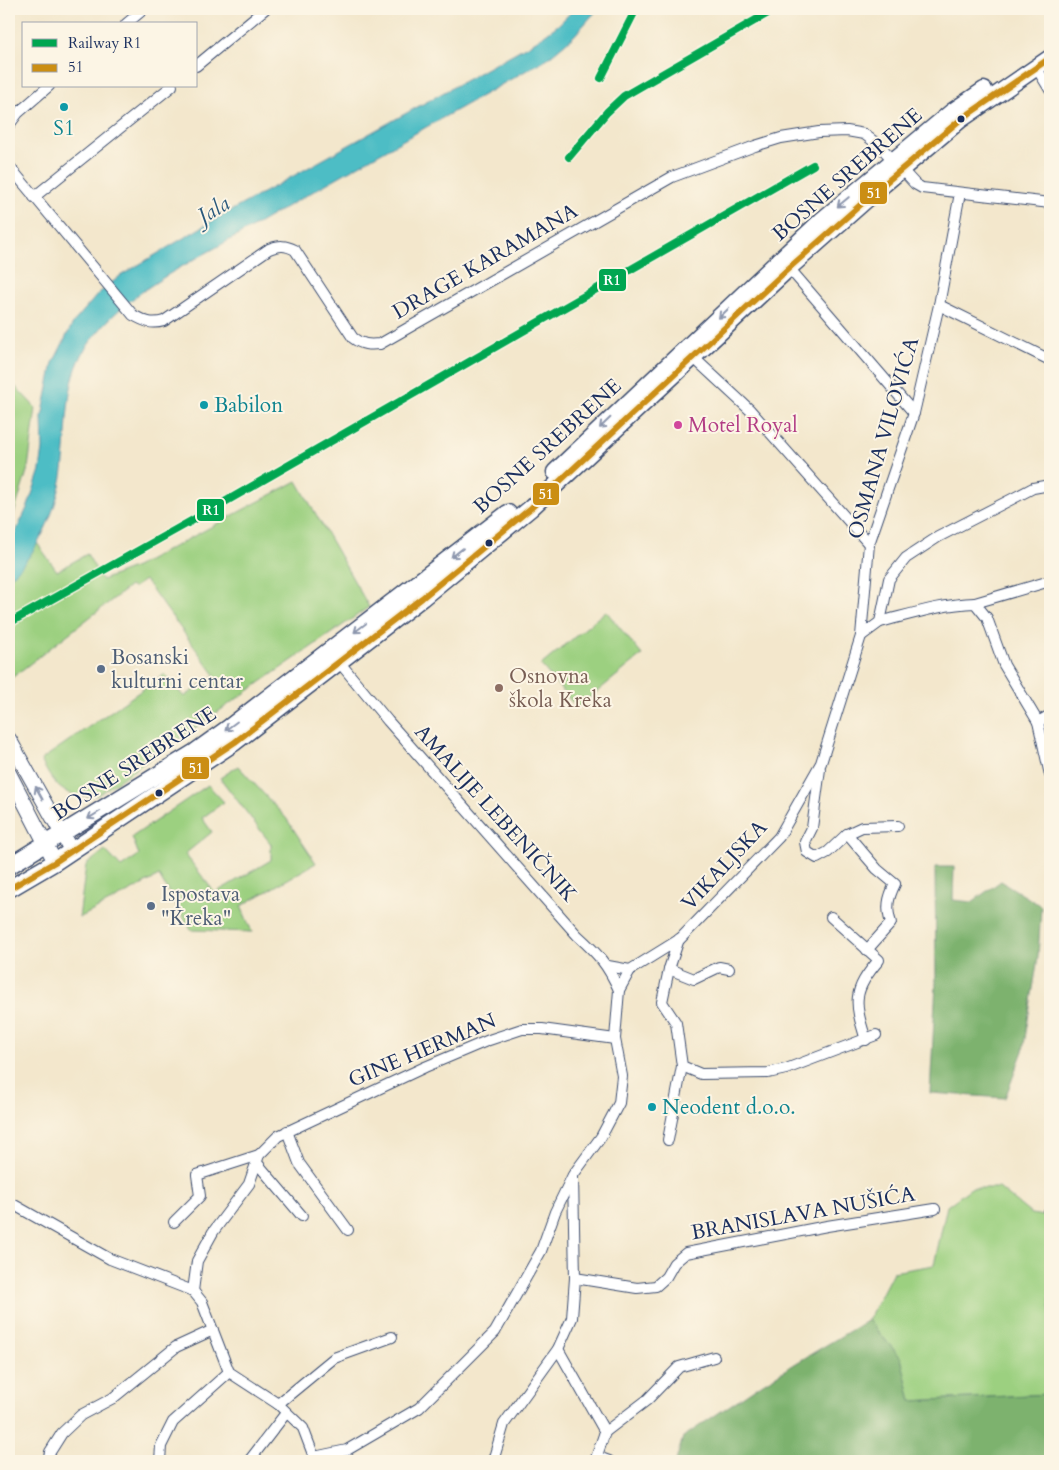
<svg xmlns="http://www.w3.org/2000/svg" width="1059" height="1470" font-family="Cardo,serif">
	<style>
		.green { fill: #9cd080; stroke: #5c806f }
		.forest { fill: #7db26e; stroke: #4c7066 }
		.water { fill: #4ebdc5; stroke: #347692 }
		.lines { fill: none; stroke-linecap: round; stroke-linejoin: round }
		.street-casing { stroke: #3b4b6e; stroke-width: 12 }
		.secondary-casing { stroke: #3b4b6e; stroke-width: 16 }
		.primary-casing { stroke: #3b4b6e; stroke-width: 19 }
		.street { stroke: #fff; stroke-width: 10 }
		.secondary { stroke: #fff; stroke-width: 14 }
		.primary { stroke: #fff; stroke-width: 16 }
		.bus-1-casing { stroke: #fcf5e5; stroke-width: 10 }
		.bus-1 { stroke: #cb8e13; stroke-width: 6 }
		.rail-1-casing { stroke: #fcf5e5; stroke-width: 11 }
		.rail-1 { stroke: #00a651; stroke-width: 8 }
		.oneway { stroke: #8d97ae }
		.culture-dot { fill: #0f9aa8; stroke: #fcf5e5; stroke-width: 2 }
		.bus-dot { fill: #1b2f5e; stroke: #fcf5e5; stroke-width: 2 }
		.hotel-dot { fill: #d1479c; stroke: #fcf5e5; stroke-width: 2 }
		.service-dot { fill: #5c6f8a; stroke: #fcf5e5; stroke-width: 2 }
		.education-dot { fill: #8d6e63; stroke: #fcf5e5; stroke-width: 2 }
		.labels { text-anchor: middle; stroke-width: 4; stroke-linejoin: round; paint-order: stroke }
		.culture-label { font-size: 21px; fill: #0d838f; stroke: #fcf5e5; text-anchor: start }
		.street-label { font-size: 21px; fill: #1b2f5e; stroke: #fcf5e5 }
		.hotel-label { font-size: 21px; fill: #b23c85; stroke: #fcf5e5; text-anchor: start }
		.service-label { font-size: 21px; fill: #4e5e75; stroke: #fcf5e5; text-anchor: start }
		.education-label { font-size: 21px; fill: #785e54; stroke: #fcf5e5; text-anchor: start }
		.water-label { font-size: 22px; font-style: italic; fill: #2a5a7d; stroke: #fcf5e5 }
		.line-badge { stroke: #fcf5e5; stroke-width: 2 }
		.badge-label { font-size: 14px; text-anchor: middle; font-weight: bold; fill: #fff }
	</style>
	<rect width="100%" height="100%" fill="#fcf5e5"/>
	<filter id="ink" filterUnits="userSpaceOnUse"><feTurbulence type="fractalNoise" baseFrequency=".02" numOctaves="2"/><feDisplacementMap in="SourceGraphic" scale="10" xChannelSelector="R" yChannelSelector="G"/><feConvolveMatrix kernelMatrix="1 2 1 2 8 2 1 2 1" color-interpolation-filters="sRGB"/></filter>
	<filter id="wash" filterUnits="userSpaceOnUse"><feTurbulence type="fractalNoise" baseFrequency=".0096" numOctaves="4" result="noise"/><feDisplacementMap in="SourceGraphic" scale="20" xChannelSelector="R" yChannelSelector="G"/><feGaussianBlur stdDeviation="1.12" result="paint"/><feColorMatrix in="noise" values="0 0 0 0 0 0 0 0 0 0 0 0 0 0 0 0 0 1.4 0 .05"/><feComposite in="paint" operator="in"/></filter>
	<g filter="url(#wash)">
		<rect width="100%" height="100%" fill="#f3e7cc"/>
		<g class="green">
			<polygon points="9,380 36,408 28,468 9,530"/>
			<path d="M297,481L369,607L98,795C66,800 54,787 41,760L165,674L184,697L215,675L145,580L133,588L130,586L9,680V563L30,533L57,571L87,554L102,580L136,567Z"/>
			<polygon points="606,611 642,655 577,708 541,665"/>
			<polygon points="238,766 286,818 316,863 241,906 252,932 191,930 159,876 79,918 86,865 105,850 121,867 139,855 132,837 208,785 224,802 202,818 212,832 185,854 215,893 271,860 271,844 220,778"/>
			<polygon points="971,1188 999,1188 1031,1214 1050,1217 1050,1394 911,1401 901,1358 868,1320 893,1272 934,1265 947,1206"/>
		</g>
		<g class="forest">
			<polygon points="935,867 954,867 953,900 972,902 1001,881 1041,906 1038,957 1023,1051 1005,1098 930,1093 936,983"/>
			<polygon points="868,1320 901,1358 911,1401 1050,1394 1050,1461 743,1461 733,1456 729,1461 676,1461 683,1437 763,1383"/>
		</g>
		<path class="water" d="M574,9H598L573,37L548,58C449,115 348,170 249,229C193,262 123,291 86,348C65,381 68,424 64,461C61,499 40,554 9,578V546L28,506L40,470L43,449L42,417L53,363L73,323L98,294L120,276L207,224L536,41L558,25Z"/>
	</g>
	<g filter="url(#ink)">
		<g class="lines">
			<g class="street-casing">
				<g id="street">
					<polyline points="126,24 144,9"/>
					<polyline points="196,66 265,9"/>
					<polyline points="1036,67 1050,90"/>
					<polyline points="9,125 18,113 49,86"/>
					<path d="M9,166L133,315C144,321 151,325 164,321L269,249C280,245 285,245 295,250L353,338C362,345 369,345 380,344L672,177L755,146L781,138L819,132L847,131L864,134L880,146L915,184L922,188L1050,203"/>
					<polyline points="34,197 172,86"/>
					<polyline points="789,268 914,413"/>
					<polyline points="939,305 1050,360"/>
					<polyline points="694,358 750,410 869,544"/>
					<polyline points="975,603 1050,581"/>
					<path d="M880,622C912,614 942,604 975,603L987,618L1004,665L1038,722L1050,775"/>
					<polyline points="861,636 880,622 889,579 906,558 938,537 1012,499 1033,488 1050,485"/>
					<path d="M340,663L388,721L577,935C598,954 608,965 619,990"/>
					<polyline points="1038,722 1050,715"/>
					<polyline points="820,769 812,828 805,842 807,852 817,858 828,852 847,834"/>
					<path d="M831,917L879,960C852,991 854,1002 866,1040"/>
					<polyline points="679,939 669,969 662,1002 676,1023 682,1066 701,1074 768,1073 786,1069 876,1035"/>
					<path d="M867,950L891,923C886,908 888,898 895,884L877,869L847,834L862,827L898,826"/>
					<polyline points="608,966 630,970 680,939 779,837 821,763 861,636 869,544 914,413 939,305 960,193"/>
					<polyline points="669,969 694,979 719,967 729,969"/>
					<polyline points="287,1131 299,1163 348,1230"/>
					<polyline points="668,1140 682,1066"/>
					<polyline points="257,1163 302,1216"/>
					<polyline points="9,1202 110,1259 193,1291 202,1302 229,1372 278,1404 303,1428 314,1457"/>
					<polyline points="1049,1213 1050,1210"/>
					<polyline points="174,1222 200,1196 197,1175 259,1155"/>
					<polyline points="575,1278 637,1288 656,1286 666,1277 674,1263 686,1253 827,1226 935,1209"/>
					<polyline points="193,1291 197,1261 213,1232 249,1184 259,1155 278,1136 425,1067 489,1040 522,1029 542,1029 615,1039"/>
					<polyline points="558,1349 605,1432 595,1461"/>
					<polyline points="278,1404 334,1358 392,1337"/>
					<polyline points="605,1432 647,1400 679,1367 714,1357"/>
					<polyline points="598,1457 609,1461"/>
					<polyline points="48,1461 50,1452 62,1433 81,1415 113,1398 176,1347 213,1330"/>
					<polyline points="160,1461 161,1446 173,1422 229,1372"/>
					<polyline points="249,1461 286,1413"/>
					<polyline points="313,1461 314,1457 347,1450 419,1408 495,1332 541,1251 555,1212 573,1175 601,1137 619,1103 622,1076 615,1039 619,990 630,970"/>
					<polyline points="493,1461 504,1424 558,1349 572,1318 575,1278 573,1176"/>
				</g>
			</g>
			<g class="secondary-casing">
				<g id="secondary">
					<polyline points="9,739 71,850"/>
					<polyline points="9,773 55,862"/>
				</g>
			</g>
			<g class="primary-casing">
				<g id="primary">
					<polyline points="555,472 821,221 953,111 984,90"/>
					<polyline points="9,866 195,752 227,729 508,513"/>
					<polyline points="9,889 55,862 235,742 422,598 531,508 789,268 884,184 960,120 1050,58"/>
				</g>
			</g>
			<use href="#street" class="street"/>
			<use href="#secondary" class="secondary"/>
			<use href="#primary" class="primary"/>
			<g class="bus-1-casing">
				<polyline id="bus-1" points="9,889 55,862 235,742 422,598 531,508 789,268 884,184 960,120 1050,58"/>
			</g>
			<use href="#bus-1" class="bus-1"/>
			<g class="rail-1-casing">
				<g id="rail-1">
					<polyline points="601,78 636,9"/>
					<polyline points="569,157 607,112 624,96 775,9"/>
					<polyline points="9,623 202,515 813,165"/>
				</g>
			</g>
			<use href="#rail-1" class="rail-1"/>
		</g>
		<defs><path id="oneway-shaft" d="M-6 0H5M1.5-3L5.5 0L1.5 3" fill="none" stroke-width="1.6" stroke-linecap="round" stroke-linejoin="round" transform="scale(1.25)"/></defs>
		<g class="oneway">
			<use href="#oneway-shaft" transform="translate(843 202) rotate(140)"/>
			<use href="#oneway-shaft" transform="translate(724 313) rotate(136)"/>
			<use href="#oneway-shaft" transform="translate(605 423) rotate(136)"/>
			<use href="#oneway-shaft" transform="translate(457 553) rotate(142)"/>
			<use href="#oneway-shaft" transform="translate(360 628) rotate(143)"/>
			<use href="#oneway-shaft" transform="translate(231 726) rotate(143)"/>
			<use href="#oneway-shaft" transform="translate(39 793) rotate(-119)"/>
			<use href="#oneway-shaft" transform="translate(94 815) rotate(148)"/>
		</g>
	</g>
	<g class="culture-dot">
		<circle cx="64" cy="107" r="5"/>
		<circle cx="204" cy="405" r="5"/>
		<circle cx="652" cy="1107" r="5"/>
	</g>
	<g class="bus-dot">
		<circle cx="961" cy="119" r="4.5"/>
		<circle cx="489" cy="543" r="4.5"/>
		<circle cx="159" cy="793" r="4.5"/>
	</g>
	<circle class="hotel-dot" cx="678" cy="425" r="5"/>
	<g class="service-dot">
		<circle cx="101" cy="669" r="5"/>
		<circle cx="151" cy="906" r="5"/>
	</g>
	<circle class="education-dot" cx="499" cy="688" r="5"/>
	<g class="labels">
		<g class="culture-label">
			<text x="64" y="135" text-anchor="middle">S1</text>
			<text x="214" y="412">Babilon</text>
			<text x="662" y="1114">Neodent d.o.o.</text>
		</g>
		<g class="street-label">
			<text transform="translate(847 174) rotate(-41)" y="7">BOSNE SREBRENE</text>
			<text transform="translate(485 261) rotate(-30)" y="7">DRAGE KARAMANA</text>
			<text transform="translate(883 438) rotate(-74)" y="7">OSMANA VILOVIĆA</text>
			<text transform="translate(547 446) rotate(-42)" y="7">BOSNE SREBRENE</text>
			<text transform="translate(134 763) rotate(-33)" y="7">BOSNE SREBRENE</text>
			<text transform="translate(496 813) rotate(48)" y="7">AMALIJE LEBENIČNIK</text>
			<text transform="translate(724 865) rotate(-47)" y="7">VIKALJSKA</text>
			<text transform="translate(422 1050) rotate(-23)" y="7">GINE HERMAN</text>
			<text transform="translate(803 1213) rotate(-10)" y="7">BRANISLAVA NUŠIĆA</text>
		</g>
		<g class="hotel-label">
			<text x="688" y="432">Motel Royal</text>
		</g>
		<g class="service-label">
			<text x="111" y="664">Bosanski<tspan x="111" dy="24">kulturni centar</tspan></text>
			<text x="161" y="901">Ispostava<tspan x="161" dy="24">"Kreka"</tspan></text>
		</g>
		<g class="education-label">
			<text x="509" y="683">Osnovna<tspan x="509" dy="24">škola Kreka</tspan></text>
		</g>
		<g class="water-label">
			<text transform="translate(213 209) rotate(-31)" y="8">Jala</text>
		</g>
	</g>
	<g class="line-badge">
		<rect x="859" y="181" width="29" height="24" rx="5" fill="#cb8e13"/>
		<rect x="598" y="268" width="29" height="24" rx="5" fill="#00a651"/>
		<rect x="532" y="482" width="28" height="24" rx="5" fill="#cb8e13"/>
		<rect x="196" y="498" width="29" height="24" rx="5" fill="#00a651"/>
		<rect x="181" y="756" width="29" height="24" rx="5" fill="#cb8e13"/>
	</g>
	<g class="badge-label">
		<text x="874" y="198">51</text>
		<text x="612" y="285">R1</text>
		<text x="546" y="499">51</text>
		<text x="211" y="515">R1</text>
		<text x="196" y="773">51</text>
	</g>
	<rect width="1059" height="1470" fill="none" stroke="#fcf5e5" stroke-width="30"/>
	<rect x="22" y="22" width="175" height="65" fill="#fcf5e5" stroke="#a2a6af"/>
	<rect x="32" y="39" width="25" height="8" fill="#00a651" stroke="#a2a6af"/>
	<text x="68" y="48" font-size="15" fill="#1b2f5e">Railway R1</text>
	<rect x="32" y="64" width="25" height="8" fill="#cb8e13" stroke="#a2a6af"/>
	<text x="68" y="72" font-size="15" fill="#1b2f5e">51</text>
</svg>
